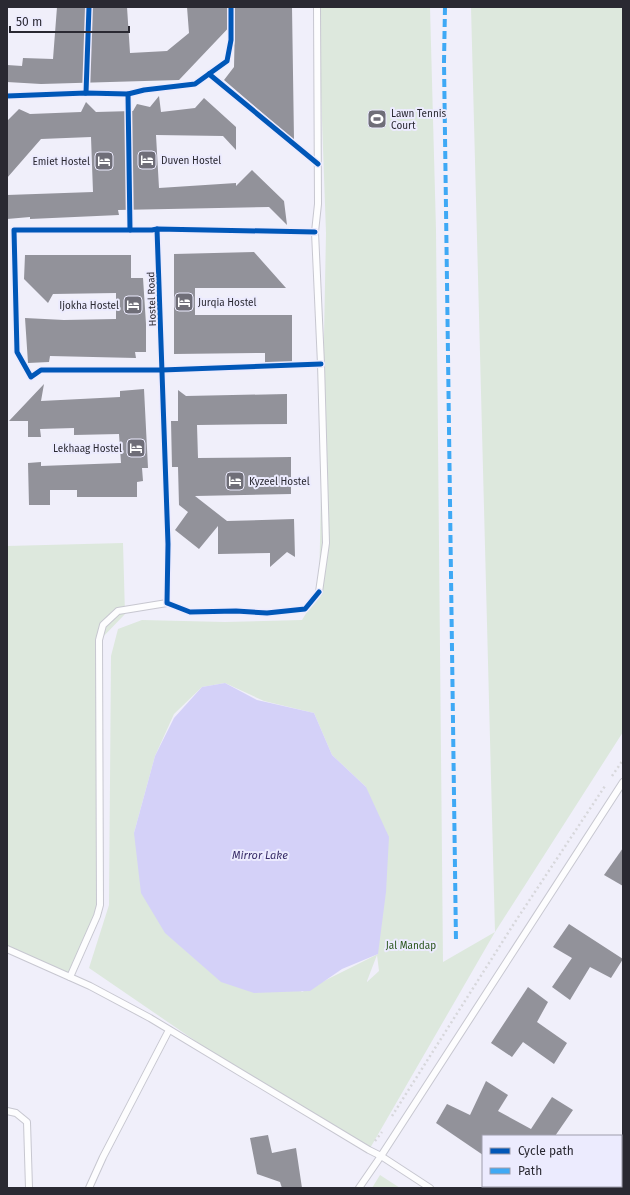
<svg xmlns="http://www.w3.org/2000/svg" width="630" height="1195" font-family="'Fira Sans',sans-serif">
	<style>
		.green { fill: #dde8dd; fill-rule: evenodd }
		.water { fill: #d4d1f8 }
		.building { fill: #92929a }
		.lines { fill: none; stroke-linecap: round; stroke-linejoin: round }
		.service-casing { stroke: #c7c7d0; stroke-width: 8 }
		.path { stroke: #d7d7db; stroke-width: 2.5; stroke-dasharray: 2 3; stroke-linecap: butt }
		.service { stroke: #fdfdfe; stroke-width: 6 }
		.quiet { stroke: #3fa9f5; stroke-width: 4; stroke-dasharray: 8 4; stroke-linecap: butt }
		.cycleway-casing { stroke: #ecebfe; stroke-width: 8 }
		.cycleway { stroke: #0057b8; stroke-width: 5 }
		.labels { text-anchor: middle; stroke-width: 4; stroke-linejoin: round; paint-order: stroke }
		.poi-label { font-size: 10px; fill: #2a2932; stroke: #ecebfe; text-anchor: start }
		.street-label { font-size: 10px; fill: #2a2932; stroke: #ecebfe }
		.park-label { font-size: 10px; fill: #28541a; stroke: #ecebfe }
		.water-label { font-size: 11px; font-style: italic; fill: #392d69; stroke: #ecebfe }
	</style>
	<rect width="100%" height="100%" fill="#f0effa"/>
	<g class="green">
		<path d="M318,7H430L436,230L443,962L495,932L471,7H623V732L495,932L369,1150L251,1079L89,968L109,905L111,656L118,629L142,620L225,622L302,620L319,592L326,233ZM225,683L264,701L314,713L332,755L366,787L378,954L302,992L134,833L155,756L174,714L202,687ZM377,955L379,971L367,982V981Z"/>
		<polygon points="123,543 125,614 99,641 97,916 70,977 7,947 7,546"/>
		<polygon points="380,1175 400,1188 372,1188"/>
	</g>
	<polygon class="water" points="225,683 257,700 314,713 332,755 366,787 389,837 386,892 378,954 342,969 310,991 254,993 221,982 165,933 141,893 134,833 155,756 174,718 202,687"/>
	<g class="building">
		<polygon points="57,7 127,7 130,53 167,51 189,33 187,7 292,7 294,140 224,80 234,67 235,21 179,80 41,84 7,82 7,65 22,66 23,58 53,59"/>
		<polygon points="159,96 161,112 195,108 204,98 236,127 236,150 223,136 156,135 159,188 236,183 236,186 252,170 284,201 287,225 269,207 118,210 119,215 30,219 30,217 7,219 7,195 93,192 91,137 41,139 7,178 7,121 19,109 30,114 81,112 86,102 96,112 133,111 137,104 150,107"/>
		<polygon points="254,252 286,288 195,288 195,315 292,315 292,363 265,363 265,353 174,354 174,254"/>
		<polygon points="25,255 131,255 131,278 143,278 146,324 146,352 135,352 136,358 50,356 49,362 28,363 25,318 64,320 116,319 116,293 53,294 48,303 24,279"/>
		<polygon points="44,384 41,401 120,397 120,391 144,389 148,468 142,468 143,481 137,482 137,497 77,497 77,490 50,490 50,505 29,505 28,463 41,462 41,466 121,463 119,434 74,435 74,428 40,429 41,437 28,437 28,421 9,421"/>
		<polygon points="178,390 186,396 287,394 287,424 197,425 198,458 291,457 291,494 195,496 227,521 294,519 295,557 287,552 270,567 270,553 218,554 218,526 199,549 175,530 188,512 179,505 178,467 172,467 171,421 178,421"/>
		<polygon points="623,848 623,886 604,875"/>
		<polygon points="569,924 623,959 611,978 590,967 570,1000 552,987 572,958 553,947"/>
		<polygon points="528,987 548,1002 537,1022 567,1043 554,1064 523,1042 512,1057 491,1043"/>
		<polygon points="486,1081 508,1095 498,1111 531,1129 552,1097 573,1110 555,1136 483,1136 483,1155 436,1123 447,1104 470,1115"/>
		<polygon points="268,1135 272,1153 296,1148 302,1188 282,1188 280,1182 257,1174 250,1138"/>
	</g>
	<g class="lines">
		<g class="service-casing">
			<g id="service">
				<polyline points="317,7 318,204 315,232 321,364 326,543 319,592"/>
				<polyline points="7,949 90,986 150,1018 369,1150 381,1156 359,1188"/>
				<polyline points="70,977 97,916 100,905 99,640 103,625 118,611 167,603"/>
				<polyline points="7,1111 16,1113 27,1122 29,1188"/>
				<polyline points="89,1188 103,1157 169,1030"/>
				<polyline points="430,1188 381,1156 623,782"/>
			</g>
		</g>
		<g class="path">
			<polyline points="612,776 623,760"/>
			<polyline points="392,1116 515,922 605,786"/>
			<polyline points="375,1141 382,1132"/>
		</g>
		<use href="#service" class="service"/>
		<polyline class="quiet" points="445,7 444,62 456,942"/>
		<g class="cycleway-casing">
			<g id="cycleway">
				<polyline points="209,74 318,164"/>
				<polyline points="86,93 89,7"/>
				<polyline points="128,94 130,230"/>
				<polyline points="7,96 86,93 128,94 144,90 195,84 227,61 231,40 231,7"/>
				<polyline points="157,229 168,544 167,603 190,612 236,611 267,613 305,609 319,592"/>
				<polyline points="315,232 157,229 152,230 14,230 17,352 31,377 41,370 162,370 321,364"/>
			</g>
		</g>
		<use href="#cycleway" class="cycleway"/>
	</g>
	<defs>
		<g id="stadium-square" transform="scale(1)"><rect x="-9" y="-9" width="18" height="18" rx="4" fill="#6f6e78" stroke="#ecebfe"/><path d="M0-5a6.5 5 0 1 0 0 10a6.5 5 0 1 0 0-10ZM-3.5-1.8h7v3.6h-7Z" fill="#fff"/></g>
		<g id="hotel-square" transform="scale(1)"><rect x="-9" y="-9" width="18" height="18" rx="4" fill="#6f6e78" stroke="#ecebfe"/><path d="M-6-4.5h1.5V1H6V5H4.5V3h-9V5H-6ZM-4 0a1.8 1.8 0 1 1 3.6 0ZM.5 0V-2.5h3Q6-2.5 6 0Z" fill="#fff"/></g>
	</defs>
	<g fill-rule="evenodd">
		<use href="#stadium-square" x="377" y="119"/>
		<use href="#hotel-square" x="147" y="160"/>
		<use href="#hotel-square" x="104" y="161"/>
		<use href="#hotel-square" x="184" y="302"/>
		<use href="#hotel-square" x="133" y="305"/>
		<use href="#hotel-square" x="136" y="448"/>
		<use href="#hotel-square" x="235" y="481"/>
	</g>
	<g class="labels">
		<g class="poi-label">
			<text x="391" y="117">Lawn Tennis<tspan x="391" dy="12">Court</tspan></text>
			<text x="161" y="164">Duven Hostel</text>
			<text x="90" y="165" text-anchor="end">Emiet Hostel</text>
			<text x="198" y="306">Jurqia Hostel</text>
			<text x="119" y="309" text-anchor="end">Ijokha Hostel</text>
			<text x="122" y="452" text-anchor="end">Lekhaag Hostel</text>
			<text x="249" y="485">Kyzeel Hostel</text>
		</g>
		<g class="street-label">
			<text transform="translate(151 299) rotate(-92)" y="4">Hostel Road</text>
		</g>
		<g class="park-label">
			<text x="411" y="949">Jal Mandap</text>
		</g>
		<g class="water-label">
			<text x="260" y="859">Mirror Lake</text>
		</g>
	</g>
	<rect width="630" height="1195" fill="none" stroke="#2a2932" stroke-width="16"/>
	<rect x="482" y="1135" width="140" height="52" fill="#ecebfe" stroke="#9e9dac"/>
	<rect x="490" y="1148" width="20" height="6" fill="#0057b8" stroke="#9e9dac"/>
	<text x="518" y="1155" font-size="12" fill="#2a2932">Cycle path</text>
	<rect x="490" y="1168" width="20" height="6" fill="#3fa9f5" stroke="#9e9dac"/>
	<text x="518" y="1175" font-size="12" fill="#2a2932">Path</text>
	<path d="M10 26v6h119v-6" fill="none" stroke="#2a2932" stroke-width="2"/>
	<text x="16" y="26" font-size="12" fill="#2a2932" stroke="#ecebfe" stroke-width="3" paint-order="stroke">50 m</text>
</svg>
